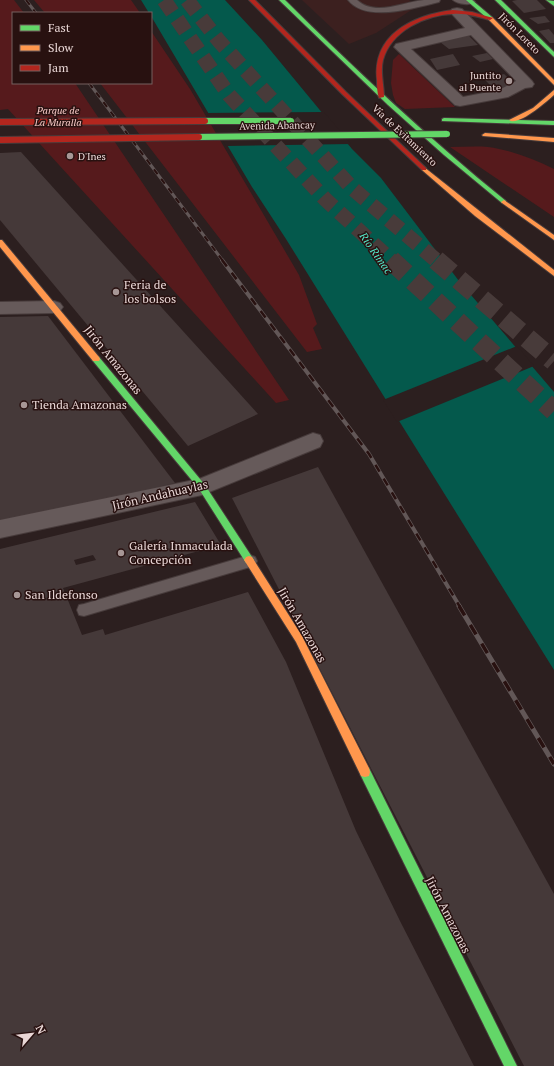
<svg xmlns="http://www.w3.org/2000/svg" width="554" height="1066" font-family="'PT Serif',serif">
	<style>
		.built { fill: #3c201f }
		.green { fill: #561a1c }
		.water { fill: #04594c }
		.pier { fill: #2c1f1f }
		.building { fill: #453939; fill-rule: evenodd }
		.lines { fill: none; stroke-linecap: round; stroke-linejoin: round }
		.highway-tunnel-far1 { stroke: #483b3a; stroke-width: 15; stroke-dasharray: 15 8; stroke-linecap: butt }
		.highway-tunnel { stroke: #483b3a; stroke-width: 20; stroke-dasharray: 20 10; stroke-linecap: butt }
		.lane-casing { stroke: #473b3b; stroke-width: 2 }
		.street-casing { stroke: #473b3b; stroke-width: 2 }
		.fast-casing { stroke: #473b3b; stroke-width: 2 }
		.slow-casing { stroke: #473b3b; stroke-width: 2 }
		.jam-casing { stroke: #473b3b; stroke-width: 2 }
		.lane { fill: #665a5a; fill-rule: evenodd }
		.street { fill: #665a5a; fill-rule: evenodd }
		.fast { fill: #63d668; fill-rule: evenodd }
		.slow { fill: #ff974d; fill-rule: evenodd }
		.jam { fill: #b3261e; fill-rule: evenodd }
		.rail-far2-casing { stroke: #625757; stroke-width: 3 }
		.rail-far1-casing { stroke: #625757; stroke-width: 4 }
		.rail-casing { stroke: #625757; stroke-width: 5 }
		.rail-far2 { stroke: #281110; stroke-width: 2; stroke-dasharray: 6; stroke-linecap: butt }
		.rail-far1 { stroke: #281110; stroke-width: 2.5; stroke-dasharray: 8; stroke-linecap: butt }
		.rail { stroke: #281110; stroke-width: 3.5; stroke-dasharray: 11; stroke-linecap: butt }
		.fast-bridge-casing { stroke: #473b3b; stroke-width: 8; stroke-linecap: butt }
		.jam-bridge-casing { stroke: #473b3b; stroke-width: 8; stroke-linecap: butt }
		.fast-bridge { stroke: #63d668; stroke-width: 6 }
		.jam-bridge { stroke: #b3261e; stroke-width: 6 }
		.poi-dot { fill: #a79796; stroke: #281110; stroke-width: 1.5 }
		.labels { text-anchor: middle; stroke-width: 3; stroke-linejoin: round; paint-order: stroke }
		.far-street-label { font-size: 10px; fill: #e9d7d6; stroke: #281110 }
		.far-poi-label { font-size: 10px; fill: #e9d7d6; stroke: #281110; text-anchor: end }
		.far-park-label { font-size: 10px; font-style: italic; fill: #f7c9c6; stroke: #281110 }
		.far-water-label { font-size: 11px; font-style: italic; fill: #54e6c8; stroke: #281110 }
		.poi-label { font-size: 12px; fill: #e9d7d6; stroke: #281110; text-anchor: start }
		.street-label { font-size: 12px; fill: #e9d7d6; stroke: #281110 }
	</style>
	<rect width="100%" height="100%" fill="#2c1f1f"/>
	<polygon class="built" points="302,0 409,0 416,7 376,33 349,44"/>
	<g class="green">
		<polygon points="0,0 14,0 24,13 13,13 13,83 75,83 289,400 276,403 8,109 0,110"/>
		<polygon points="34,0 131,0 140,13 45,13"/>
		<polygon points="151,31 190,89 299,275 317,324 313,328 322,349 307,352 100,83 151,83"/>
		<polygon points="399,54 455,107 405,109 396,103 393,95 391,83 393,60"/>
		<path d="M450,147C463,147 476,146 488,147C511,150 534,159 554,169V217Z"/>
	</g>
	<polygon class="water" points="141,0 225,0 262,40 352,149 381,178 459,281 554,392 554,670 286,239 252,187 151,16 151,13 149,13"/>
	<g class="pier">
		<polygon points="324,112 351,144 226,146 207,113"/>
		<polygon points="517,346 534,366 397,422 383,400"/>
	</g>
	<g class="building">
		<polygon points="517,0 537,0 546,9 524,13 512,1"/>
		<polygon points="545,16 550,22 538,24 529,18"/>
		<polygon points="549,29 554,35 554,43 550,43 539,31"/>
		<polygon points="468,35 478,45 449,49 440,42"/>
		<polygon points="487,53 493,59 480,62 472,56"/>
		<polygon points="453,54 460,65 437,70 430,59"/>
		<polygon points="504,74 516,85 494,89 484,79"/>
		<polygon points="21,152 258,414 188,446 0,220 0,153"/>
		<polygon points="48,316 175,483 0,523 0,317"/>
		<polygon points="318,467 554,894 554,1066 524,1066 232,498"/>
		<path d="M195,502L221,545L63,588L82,635L103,629L105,635L248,592L286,662L356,831L400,921L474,1066H0V549ZM157,539L159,543L145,549L141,544ZM93,555L96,560L76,565L74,560Z"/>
	</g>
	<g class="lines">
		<g class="highway-tunnel-far1">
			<polyline points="164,0 229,95 325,199 392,261"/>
			<polyline points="187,0 219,41 352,188 437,261"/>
		</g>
		<g class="highway-tunnel">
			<polyline points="391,260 554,411"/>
			<polyline points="436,260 554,361"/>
		</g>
		<g class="lane-casing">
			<g id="lane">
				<path d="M348,0H357C375,17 403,2 424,0C429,0 435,0 440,0L439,2C414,8 366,23 348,0Z"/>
				<path d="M453,0H473L475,2C470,6 458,4 453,0Z"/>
				<polygon points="250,555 255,557 257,561 255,565 250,567 84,616 79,615 77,610 79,605 84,604"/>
			</g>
		</g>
		<g class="street-casing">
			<g id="street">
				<path d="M457,8L462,9L532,81L534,84L532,87L525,88L508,97L460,106L455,105L394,47L396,44L465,28L450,12L452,9ZM471,35L516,81L499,90L463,97L411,49Z"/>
				<polygon points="54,301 60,303 63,307 60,311 54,313 0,314 0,302"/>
				<polygon points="313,433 320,435 323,441 320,447 202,495 0,538 0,520 199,479"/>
			</g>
		</g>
		<g class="fast-casing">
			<g id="fast">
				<path d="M279,0H285C356,70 428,138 506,201V203H502L444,155L388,105Z"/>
				<polygon points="466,0 472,0 492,17 492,19 488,19"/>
				<polygon points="495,0 501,0 554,52 554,57"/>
				<polygon points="546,0 554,1 554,6"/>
				<polygon points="444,118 554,121 554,125 442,121 442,119"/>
				<polygon points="96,356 99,357 205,485 252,557 254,560 252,563 246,563 199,489 93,361 92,359"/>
				<polygon points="365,767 369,768 517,1066 504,1066 361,776 360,772 361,768"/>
			</g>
		</g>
		<g class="slow-casing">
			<g id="slow">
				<polygon points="488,17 492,17 554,80 554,85 488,19"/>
				<path d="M554,90V95C546,102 518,127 509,120L533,108Z"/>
				<polygon points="485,133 554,138 554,142 483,136 482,135"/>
				<polygon points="424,167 554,270 554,276 475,216 422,170 422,168"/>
				<polygon points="504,200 554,235 554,240 502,203 501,202"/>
				<polygon points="0,240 2,240 99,357 100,359 99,361 93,361 0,247"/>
				<polygon points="249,556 252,557 302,636 369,768 370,772 369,776 365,777 361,776 296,642 246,563 244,560 246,557"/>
			</g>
		</g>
		<g class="jam-casing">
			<g id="jam">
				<polygon points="249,0 255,0 346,92 426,168 426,170 422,170 342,94"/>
				<path d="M453,10L472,12L493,18L490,20C478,17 466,13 453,14C425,15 391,31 383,60C380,72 384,85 384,97L379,98C377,93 377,86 377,80C372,34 414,15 453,10Z"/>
			</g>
		</g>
		<use href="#lane" class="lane"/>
		<use href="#street" class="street"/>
		<use href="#fast" class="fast"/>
		<use href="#slow" class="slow"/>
		<use href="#jam" class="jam"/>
		<g class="rail-far2-casing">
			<g id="rail-far2">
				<polyline points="26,0 36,13"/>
				<polyline points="89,83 223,261"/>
			</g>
		</g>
		<g class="rail-far1-casing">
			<polyline id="rail-far1" points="222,260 369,454 460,607"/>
		</g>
		<g class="rail-casing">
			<polyline id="rail" points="459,606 554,764"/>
		</g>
		<use href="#rail-far2" class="rail-far2"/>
		<use href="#rail-far1" class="rail-far1"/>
		<use href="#rail" class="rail"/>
		<g class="fast-bridge-casing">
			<g id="fast-bridge">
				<polyline points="205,121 291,121"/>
				<polyline points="199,137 447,134"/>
			</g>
		</g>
		<g class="jam-bridge-casing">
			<g id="jam-bridge">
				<polyline points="0,122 205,121"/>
				<polyline points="0,140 199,137"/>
			</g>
		</g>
		<use href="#fast-bridge" class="fast-bridge"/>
		<use href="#jam-bridge" class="jam-bridge"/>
	</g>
	<g class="poi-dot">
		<circle cx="509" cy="81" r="4"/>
		<circle cx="70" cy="156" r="4"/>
		<circle cx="116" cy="292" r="4"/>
		<circle cx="24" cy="405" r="4"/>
		<circle cx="121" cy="553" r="4"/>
		<circle cx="17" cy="595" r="4"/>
	</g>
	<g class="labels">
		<g class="far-street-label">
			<text transform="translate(520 33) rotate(45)" y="4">Jirón Loreto</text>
			<text transform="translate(277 125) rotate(-1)" y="4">Avenida Abancay</text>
			<text transform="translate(405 135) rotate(43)" y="4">Vía de Evitamiento</text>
		</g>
		<g class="far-poi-label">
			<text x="501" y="79">Juntito<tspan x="501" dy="12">al Puente</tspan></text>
			<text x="78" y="160" text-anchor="start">D'Ines</text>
		</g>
		<g class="far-park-label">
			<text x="58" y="114">Parque de<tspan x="58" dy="12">La Muralla</tspan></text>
		</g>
		<g class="far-water-label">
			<text transform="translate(376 253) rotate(55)" y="4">Río Rímac</text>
		</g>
		<g class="poi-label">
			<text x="124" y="289">Feria de<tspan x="124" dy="14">los bolsos</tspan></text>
			<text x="32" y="409">Tienda Amazonas</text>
			<text x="129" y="550">Galería Inmaculada<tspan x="129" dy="14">Concepción</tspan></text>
			<text x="25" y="599">San Ildefonso</text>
		</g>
		<g class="street-label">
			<text transform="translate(113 360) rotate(51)" y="4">Jirón Amazonas</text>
			<text transform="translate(160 495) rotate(-13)" y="4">Jirón Andahuaylas</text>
			<text transform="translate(302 625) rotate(60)" y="4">Jirón Amazonas</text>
			<text transform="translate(448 915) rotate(63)" y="4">Jirón Amazonas</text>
		</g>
	</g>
	<rect x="12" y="12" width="140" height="72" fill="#281110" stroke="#75605f"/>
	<rect x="20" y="25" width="20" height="6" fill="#63d668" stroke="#75605f"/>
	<text x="48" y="32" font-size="12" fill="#e9d7d6">Fast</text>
	<rect x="20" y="45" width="20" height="6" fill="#ff974d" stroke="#75605f"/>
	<text x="48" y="52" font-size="12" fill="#e9d7d6">Slow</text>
	<rect x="20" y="65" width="20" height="6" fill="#b3261e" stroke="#75605f"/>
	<text x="48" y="72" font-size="12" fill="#e9d7d6">Jam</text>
	<g transform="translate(32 1034) rotate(62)" stroke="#281110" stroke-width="3" paint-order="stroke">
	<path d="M0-3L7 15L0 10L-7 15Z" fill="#e9d7d6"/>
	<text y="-6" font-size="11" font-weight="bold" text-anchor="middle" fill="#e9d7d6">N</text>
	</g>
</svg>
